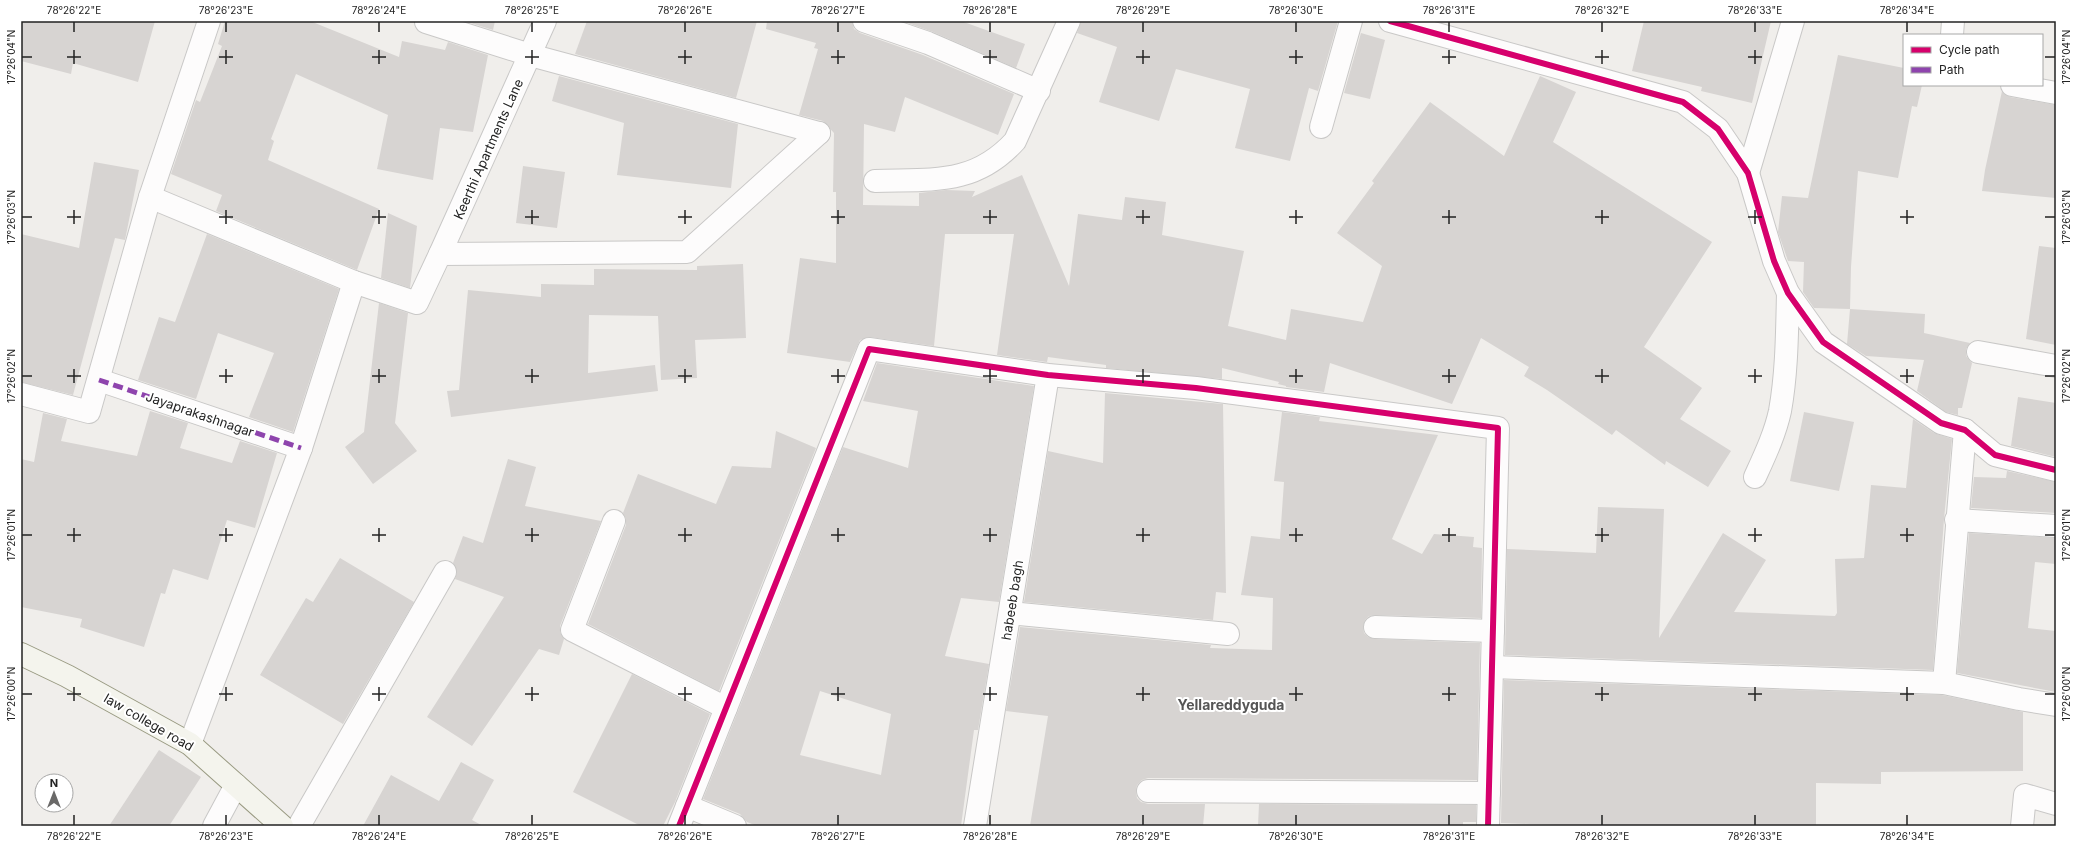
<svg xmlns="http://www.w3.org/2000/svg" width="2077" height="847" font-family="Inter,sans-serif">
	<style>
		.building { fill: #d7d4d2; fill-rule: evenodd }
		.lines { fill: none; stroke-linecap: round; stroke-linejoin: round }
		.street-casing { stroke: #c9c8c7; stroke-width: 24 }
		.secondary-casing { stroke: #999a82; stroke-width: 24 }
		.street { stroke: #fdfcfc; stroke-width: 22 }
		.secondary { stroke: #f4f4ed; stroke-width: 22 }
		.quiet { stroke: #8e44ad; stroke-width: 5; stroke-dasharray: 10 5; stroke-linecap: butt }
		.cycleway-casing { stroke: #fff; stroke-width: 8 }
		.cycleway { stroke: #d6006c; stroke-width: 6 }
		.ticks { fill: none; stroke: #222; stroke-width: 1.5 }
		.labels { text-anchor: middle; stroke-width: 4; stroke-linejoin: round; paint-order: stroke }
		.street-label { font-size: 13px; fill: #222; stroke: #fff }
		.neighbourhood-label { font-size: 14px; font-weight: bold; fill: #555; stroke: #fff }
		.neatline { fill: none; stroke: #222; stroke-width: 1.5 }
		.ticks-label { font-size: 10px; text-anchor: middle; fill: #222 }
	</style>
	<rect width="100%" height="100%" fill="#f0eeeb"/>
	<g class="building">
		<polygon points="21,21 155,21 138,82 73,63 71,74 21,61"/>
		<polygon points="225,21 310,21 399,57 402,41 445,50 448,42 488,55 473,132 440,128 433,180 377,169 388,115 296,74 271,139 274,141 268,160 379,209 357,270 216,211 222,195 171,174 196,100 200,102 222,46 218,44"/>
		<polygon points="464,21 495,21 493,30"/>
		<polygon points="587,21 757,21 736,98 575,54"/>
		<polygon points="767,21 852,21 854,29 860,33 923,55 1014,94 998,135 905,97 895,132 864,124 863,205 919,206 919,193 946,190 975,191 972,197 1022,175 1069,286 1078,214 1122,220 1125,197 1166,202 1162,235 1244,251 1228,326 1286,340 1291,309 1363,322 1382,266 1337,233 1374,183 1372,181 1430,102 1504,156 1540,76 1576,92 1553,142 1712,242 1644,347 1702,388 1680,419 1731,451 1708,487 1666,461 1665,465 1616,430 1612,435 1547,390 1524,376 1529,367 1481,338 1452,404 1330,363 1324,392 1286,387 1286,386 1278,384 1279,382 1222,368 1222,379 1106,368 1106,365 1048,357 1047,362 997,355 1014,234 945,234 934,346 870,337 860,340 850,362 787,353 800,258 836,263 836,192 833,192 834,133 823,121 799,115 818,49 814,48 816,43 766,29"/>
		<polygon points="902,21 961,21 1025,44 1016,68 933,32"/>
		<polygon points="1081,21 1338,21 1318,91 1309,88 1290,161 1235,148 1250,89 1176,69 1159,121 1099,102 1117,47 1077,33"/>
		<polygon points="1644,21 1771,21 1752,103 1701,91 1702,87 1632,71"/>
		<polygon points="1361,33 1385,40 1370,99 1344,93"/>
		<polygon points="1838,55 1904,68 1904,85 1922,85 1917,107 1912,106 1898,178 1858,171 1851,267 1850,309 1814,308 1803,292 1804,262 1788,261 1778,232 1782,196 1808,198"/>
		<polygon points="559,76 738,124 731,188 617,175 624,123 552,101"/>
		<polygon points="2002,91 2010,97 2056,105 2056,198 1982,191 1985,170"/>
		<polygon points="94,162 139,170 125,240 115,238 73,395 21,382 21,234 79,248"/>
		<polygon points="523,166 565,172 557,228 516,223"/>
		<polygon points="388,213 417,226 410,288 381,278"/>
		<polygon points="207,234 339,289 293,432 249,417 274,353 218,333 196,399 138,380 159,317 175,322"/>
		<polygon points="2039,246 2056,248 2056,345 2026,339"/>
		<polygon points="743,264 746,338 695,340 697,378 661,380 658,316 589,315 588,373 655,365 658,391 451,417 447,391 459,390 468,290 541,297 541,284 594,285 594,269 697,270 697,266"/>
		<polygon points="379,303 408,313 395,423 417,451 373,484 345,447 364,432"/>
		<polygon points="1850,309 1925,314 1924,333 1970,343 1966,349 1966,356 1972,363 1962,408 1958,408 1958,415 1946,412 1917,391 1924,360 1866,356 1847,344"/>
		<path d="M877,363L1034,386L999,602L961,598L945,656L989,664L978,730H974L961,826H757L747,822L740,814L703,799L843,447L908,468L918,411L863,401ZM820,691L891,714L881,775L800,755Z"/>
		<polygon points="1105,393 1223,404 1226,593 1216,592 1213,620 1024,602 1048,451 1103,463"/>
		<polygon points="2018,397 2056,403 2056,457 2011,446"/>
		<polygon points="150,411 188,423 180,448 232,463 240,441 277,453 255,528 227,520 208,580 173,569 165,594 161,593 144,647 80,627 82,619 21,607 21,459 34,462 43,413 67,419 61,441 137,456"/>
		<polygon points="1282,412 1320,417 1319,421 1438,435 1392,539 1422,554 1434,534 1474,537 1473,547 1482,548 1481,618 1375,615 1369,616 1365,620 1363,627 1364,633 1368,637 1375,639 1480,643 1477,780 1148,778 1142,780 1137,785 1136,791 1137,798 1141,802 1148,804 1205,804 1203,826 1030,826 1048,716 1006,711 1020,627 1211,645 1210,648 1272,650 1273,598 1241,595 1251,536 1280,539 1284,482 1274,481"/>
		<polygon points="1804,412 1854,422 1839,491 1790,481"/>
		<polygon points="1913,419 1934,433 1952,439 1944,519 1933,670 1505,655 1507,549 1596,553 1598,507 1664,509 1659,638 1723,533 1766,560 1734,612 1835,616 1837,613 1835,559 1864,558 1871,485 1906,488"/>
		<polygon points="776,431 816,448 719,691 588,624 626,525 626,519 623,513 638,474 716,504 732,466 771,468"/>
		<polygon points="508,459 536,467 525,506 601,521 560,626 560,632 564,639 559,655 539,649 472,746 427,717 504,597 455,579 457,572 453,563 463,536 483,543"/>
		<polygon points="2007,471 2056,482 2056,513 1971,508 1974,477 2006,478"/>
		<polygon points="1969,533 2056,538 2056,564 2035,562 2028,628 2056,631 2056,692 1957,673"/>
		<polygon points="340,558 414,602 343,724 260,675 306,598 313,602"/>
		<polygon points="632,674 710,714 675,802 663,826 641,826 573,792"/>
		<polygon points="1504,680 1942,695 2023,712 2023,771 1881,772 1881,784 1816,783 1816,826 1581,826 1501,823"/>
		<polygon points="159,750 201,777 169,826 109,826"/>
		<polygon points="461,762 494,780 472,820 483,826 363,826 391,775 439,801"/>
		<polygon points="1259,804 1476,805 1476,822 1463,822 1463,826 1258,826"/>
	</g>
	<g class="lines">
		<g class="street-casing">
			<g id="street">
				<polyline points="864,21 928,43 1039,91"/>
				<polyline points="1390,21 1683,102 1718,129 1748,173 1774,261 1788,293 1823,342 1941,423 1965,430 1995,455 2056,470"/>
				<polyline points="426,22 530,55 819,133"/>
				<polyline points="1952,35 1953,21"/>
				<polyline points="2012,85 2056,93"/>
				<polyline points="1321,127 1351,21"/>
				<polyline points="1748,173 1793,21"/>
				<path d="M875,181C931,179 974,186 1015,141L1069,21"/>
				<polyline points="150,197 354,282 417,303 440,254 687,252 819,133"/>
				<polyline points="440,254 545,21"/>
				<polyline points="1978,352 2056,366"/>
				<polyline points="99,380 301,448"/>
				<polyline points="21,394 89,412 150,197 209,21"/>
				<path d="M1755,477C1765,455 1775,434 1780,411C1787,372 1787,332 1788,293"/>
				<polyline points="1956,520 2056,526"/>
				<polyline points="614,521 572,630 726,708"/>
				<polyline points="1010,613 1228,634"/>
				<polyline points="1375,627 1493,631"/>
				<polyline points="1492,667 1944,683 2019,699 2056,705"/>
				<polyline points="1944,683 1965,430"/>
				<polyline points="190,744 301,448 354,282"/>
				<polyline points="1148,791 1489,793"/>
				<polyline points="687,806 735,826"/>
				<polyline points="214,826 236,785"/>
				<polyline points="299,826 445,572"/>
				<polyline points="679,826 869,349 1048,375 1196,388 1498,428 1488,826"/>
				<polyline points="975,826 1048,375"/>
				<polyline points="2022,826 2025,795 2056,804"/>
			</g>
		</g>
		<g class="secondary-casing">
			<polyline id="secondary" points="21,654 67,676 190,744 282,826"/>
		</g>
		<use href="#street" class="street"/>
		<use href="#secondary" class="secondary"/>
		<polyline class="quiet" points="99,380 301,448"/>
		<g class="cycleway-casing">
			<g id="cycleway">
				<polyline points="1390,21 1683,102 1718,129 1748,173 1774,261 1788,293 1823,342 1941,423 1965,430 1995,455 2056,470"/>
				<polyline points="679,826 869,349 1048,375 1196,388 1498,428 1488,826"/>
			</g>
		</g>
		<use href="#cycleway" class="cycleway"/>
	</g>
	<path class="ticks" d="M74,22V32M226,22V32M379,22V32M532,22V32M685,22V32M838,22V32M990,22V32M1143,22V32M1296,22V32M1449,22V32M1602,22V32M1755,22V32M1907,22V32M74,50V64M226,50V64M379,50V64M532,50V64M685,50V64M838,50V64M990,50V64M1143,50V64M1296,50V64M1449,50V64M1602,50V64M1755,50V64M22,57H32M67,57H81M219,57H233M372,57H386M525,57H539M678,57H692M831,57H845M983,57H997M1136,57H1150M1289,57H1303M1442,57H1456M1595,57H1609M1748,57H1762M2045,57H2055M74,210V224M226,210V224M379,210V224M532,210V224M685,210V224M838,210V224M990,210V224M1143,210V224M1296,210V224M1449,210V224M1602,210V224M1755,210V224M1907,210V224M22,217H32M67,217H81M219,217H233M372,217H386M525,217H539M678,217H692M831,217H845M983,217H997M1136,217H1150M1289,217H1303M1442,217H1456M1595,217H1609M1748,217H1762M1900,217H1914M2045,217H2055M74,369V383M226,369V383M379,369V383M532,369V383M685,369V383M838,369V383M990,369V383M1143,369V383M1296,369V383M1449,369V383M1602,369V383M1755,369V383M1907,369V383M22,376H32M67,376H81M219,376H233M372,376H386M525,376H539M678,376H692M831,376H845M983,376H997M1136,376H1150M1289,376H1303M1442,376H1456M1595,376H1609M1748,376H1762M1900,376H1914M2045,376H2055M74,528V542M226,528V542M379,528V542M532,528V542M685,528V542M838,528V542M990,528V542M1143,528V542M1296,528V542M1449,528V542M1602,528V542M1755,528V542M1907,528V542M22,535H32M67,535H81M219,535H233M372,535H386M525,535H539M678,535H692M831,535H845M983,535H997M1136,535H1150M1289,535H1303M1442,535H1456M1595,535H1609M1748,535H1762M1900,535H1914M2045,535H2055M74,687V701M226,687V701M379,687V701M532,687V701M685,687V701M838,687V701M990,687V701M1143,687V701M1296,687V701M1449,687V701M1602,687V701M1755,687V701M1907,687V701M22,694H32M67,694H81M219,694H233M372,694H386M525,694H539M678,694H692M831,694H845M983,694H997M1136,694H1150M1289,694H1303M1442,694H1456M1595,694H1609M1748,694H1762M1900,694H1914M2045,694H2055M74,815V825M226,815V825M379,815V825M532,815V825M685,815V825M838,815V825M990,815V825M1143,815V825M1296,815V825M1449,815V825M1602,815V825M1755,815V825M1907,815V825"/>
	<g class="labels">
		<g class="street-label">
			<text transform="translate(488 149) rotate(-66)" y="5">Keerthi Apartments Lane</text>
			<text transform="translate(200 414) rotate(19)" y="5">Jayaprakashnagar</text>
			<text transform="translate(1012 600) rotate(-81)" y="5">habeeb bagh</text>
			<text transform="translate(149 722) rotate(30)" y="5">law college road</text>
		</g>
		<g class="neighbourhood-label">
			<text x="1231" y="710">Yellareddyguda</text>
		</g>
	</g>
	<rect width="2077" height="847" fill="none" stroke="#ffffff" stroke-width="44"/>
	<rect x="1903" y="34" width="140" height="52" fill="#ffffff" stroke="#a7a7a7"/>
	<rect x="1911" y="47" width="20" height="6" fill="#d6006c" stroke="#a7a7a7"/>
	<text x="1939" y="54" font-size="12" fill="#222222">Cycle path</text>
	<rect x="1911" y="67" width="20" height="6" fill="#8e44ad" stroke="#a7a7a7"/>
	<text x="1939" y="74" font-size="12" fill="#222222">Path</text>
	<g transform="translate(54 793)"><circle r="19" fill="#ffffff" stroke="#a7a7a7"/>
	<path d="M0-3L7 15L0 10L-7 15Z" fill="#6a6968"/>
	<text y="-6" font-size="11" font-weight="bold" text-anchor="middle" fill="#222222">N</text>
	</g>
	<rect x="22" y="22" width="2033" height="803" class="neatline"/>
	<g class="ticks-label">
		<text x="74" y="14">78°26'22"E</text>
		<text x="226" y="14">78°26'23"E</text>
		<text x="379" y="14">78°26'24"E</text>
		<text x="532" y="14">78°26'25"E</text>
		<text x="685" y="14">78°26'26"E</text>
		<text x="838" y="14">78°26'27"E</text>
		<text x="990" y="14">78°26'28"E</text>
		<text x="1143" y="14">78°26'29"E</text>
		<text x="1296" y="14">78°26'30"E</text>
		<text x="1449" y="14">78°26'31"E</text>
		<text x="1602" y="14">78°26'32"E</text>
		<text x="1755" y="14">78°26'33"E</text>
		<text x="1907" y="14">78°26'34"E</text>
		<text transform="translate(11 57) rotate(-90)" y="4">17°26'04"N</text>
		<text transform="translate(2066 57) rotate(-90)" y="4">17°26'04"N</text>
		<text transform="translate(11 217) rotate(-90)" y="4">17°26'03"N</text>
		<text transform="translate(2066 217) rotate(-90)" y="4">17°26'03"N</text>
		<text transform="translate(11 376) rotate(-90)" y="4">17°26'02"N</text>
		<text transform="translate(2066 376) rotate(-90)" y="4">17°26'02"N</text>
		<text transform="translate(11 535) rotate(-90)" y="4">17°26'01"N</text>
		<text transform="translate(2066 535) rotate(-90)" y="4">17°26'01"N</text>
		<text transform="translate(11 694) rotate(-90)" y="4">17°26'00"N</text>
		<text transform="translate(2066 694) rotate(-90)" y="4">17°26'00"N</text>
		<text x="74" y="840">78°26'22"E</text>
		<text x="226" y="840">78°26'23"E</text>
		<text x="379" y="840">78°26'24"E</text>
		<text x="532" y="840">78°26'25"E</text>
		<text x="685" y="840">78°26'26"E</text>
		<text x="838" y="840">78°26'27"E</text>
		<text x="990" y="840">78°26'28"E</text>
		<text x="1143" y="840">78°26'29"E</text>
		<text x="1296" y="840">78°26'30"E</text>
		<text x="1449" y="840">78°26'31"E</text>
		<text x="1602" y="840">78°26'32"E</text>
		<text x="1755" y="840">78°26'33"E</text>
		<text x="1907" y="840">78°26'34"E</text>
	</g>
</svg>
